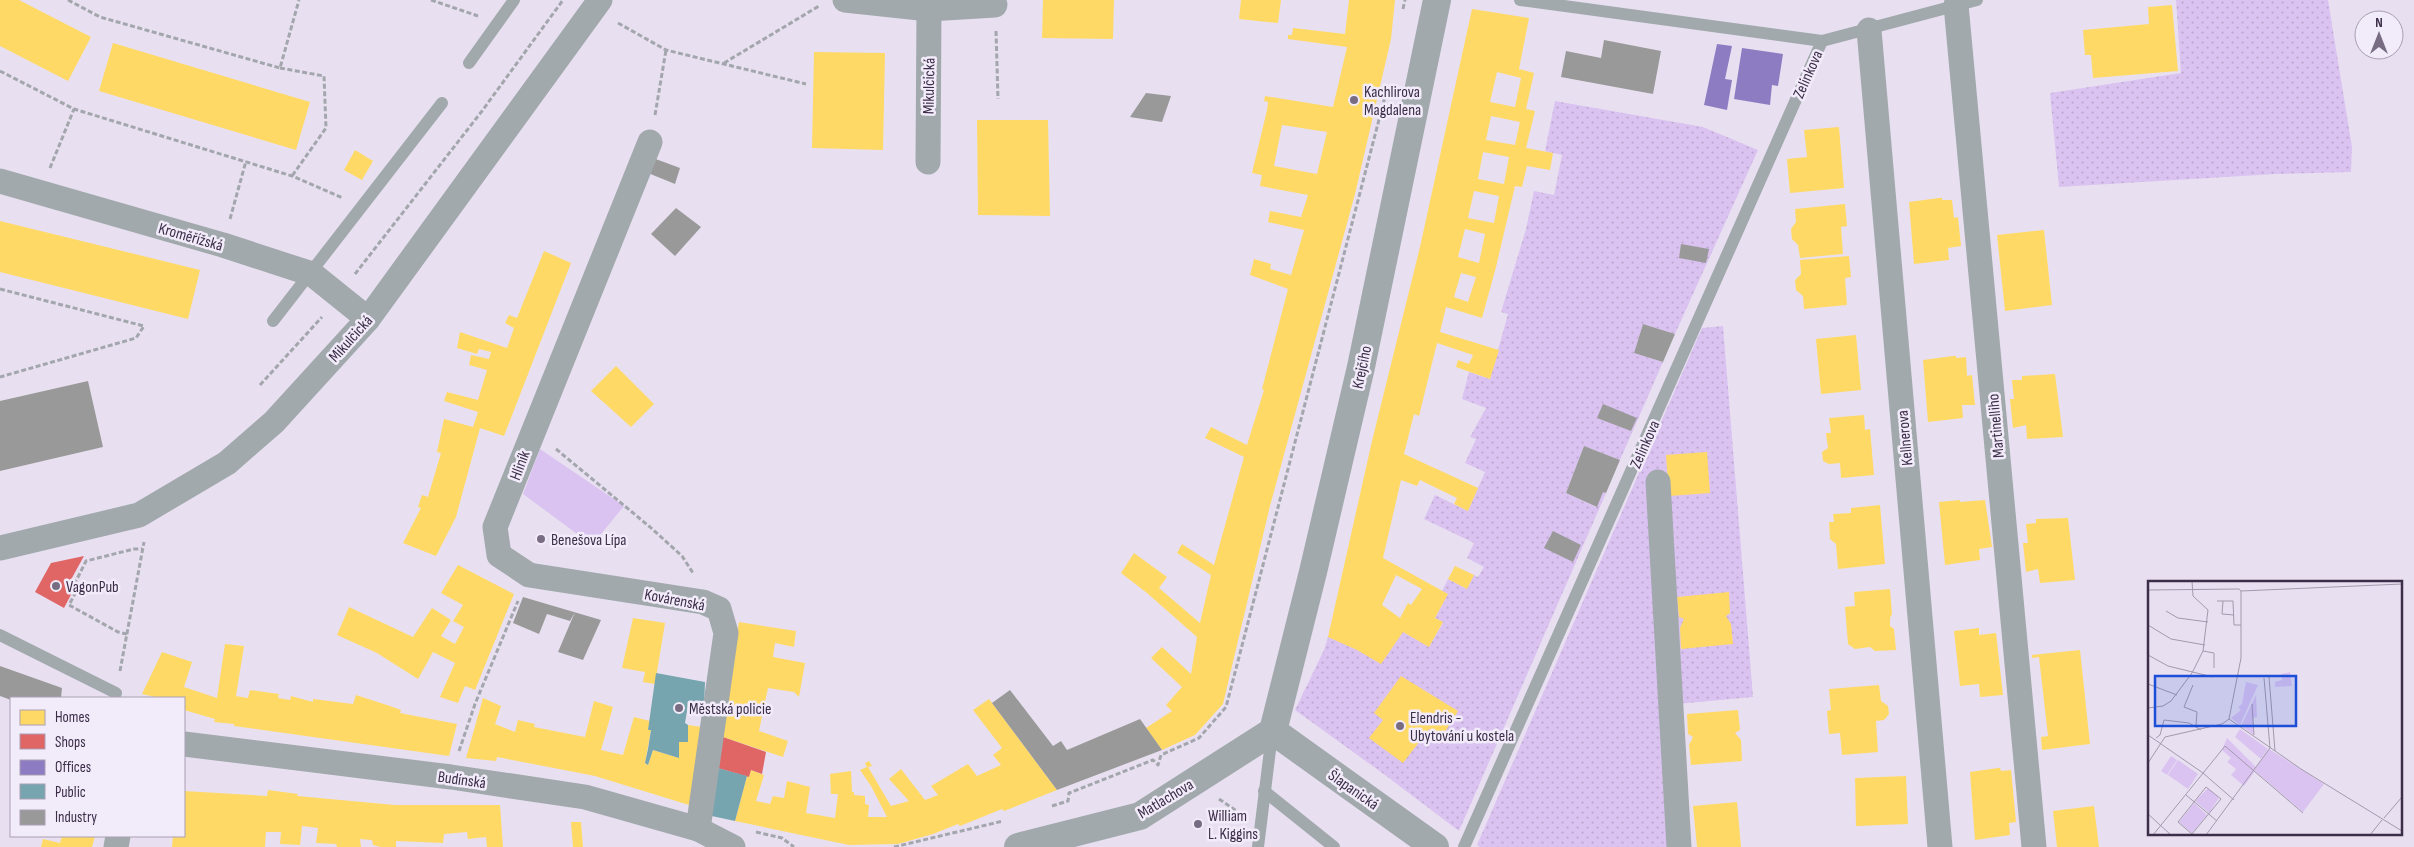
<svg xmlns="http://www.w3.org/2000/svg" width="2414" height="847" font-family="'Sofia Sans Condensed',sans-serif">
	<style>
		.green { fill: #dbc3f1 }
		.garden { fill: url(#garden-dots) }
		.homes { fill: #ffd966; fill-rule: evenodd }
		.shops { fill: #e06666 }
		.offices { fill: #8e7cc3 }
		.public { fill: #76a5af }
		.industry { fill: #999 }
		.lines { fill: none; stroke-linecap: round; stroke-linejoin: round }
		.path { stroke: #a4a6ad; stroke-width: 3; stroke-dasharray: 5 2.5; stroke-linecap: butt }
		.service { stroke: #a1a9ad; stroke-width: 12 }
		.minor { stroke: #a1a9ad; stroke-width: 25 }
		.tertiary { stroke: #a1a9ad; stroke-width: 28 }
		.poi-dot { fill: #786c83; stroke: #f2ebf9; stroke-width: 2 }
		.labels { text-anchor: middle; stroke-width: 5; stroke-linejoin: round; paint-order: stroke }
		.street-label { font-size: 16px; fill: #3c2e49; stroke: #f2ebf9 }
		.poi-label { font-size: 16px; fill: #3c2e49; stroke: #f2ebf9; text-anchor: start }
		.inset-road { fill: none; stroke: #a399ad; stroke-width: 1 }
		.view { fill: #1d4ed8; fill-opacity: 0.15; stroke: #1d4ed8; stroke-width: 2.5 }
		.inset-edge { fill: none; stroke: #3c2e49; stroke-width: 2.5 }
	</style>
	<defs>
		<pattern id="garden-dots" width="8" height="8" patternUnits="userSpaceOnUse" patternTransform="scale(1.25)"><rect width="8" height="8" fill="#dbc3f1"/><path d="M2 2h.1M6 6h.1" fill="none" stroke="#bda8d0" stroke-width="1.8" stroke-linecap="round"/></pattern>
	</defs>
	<rect width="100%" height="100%" fill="#e8e0f0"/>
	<polygon class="green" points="540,449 624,506 592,545 523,494"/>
	<g class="garden">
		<polygon points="2176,0 2328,0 2352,147 2351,172 2276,174 2059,187 2050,93 2181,73"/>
		<polygon points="1555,101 1703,127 1758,150 1675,334 1643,324 1634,353 1663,362 1620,460 1584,446 1566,493 1596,507 1603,492 1606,493 1459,831 1385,775 1295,710 1324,650 1328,637 1357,649 1403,632 1429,646 1443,623 1435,618 1447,594 1442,591 1448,579 1467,589 1474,575 1478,577 1484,567 1467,558 1474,543 1424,519 1435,495 1468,511 1485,472 1465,463 1476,439 1470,437 1486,408 1462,399 1469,372 1490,379 1508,314 1501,312 1526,229 1534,191 1554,195 1562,155 1545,151"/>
		<polygon points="1723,326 1753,697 1677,704 1685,847 1480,847 1477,845 1702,328"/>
	</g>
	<g class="homes">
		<polygon points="0,0 19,0 91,37 68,81 0,46"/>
		<polygon points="1043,0 1114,0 1113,39 1042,38"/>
		<polygon points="1241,0 1281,0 1278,23 1239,19"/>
		<path d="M1349,0H1395L1391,39L1355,194L1270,506L1223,704L1195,735L1162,750L1146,728L1172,711L1166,705L1182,687L1151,658L1162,647L1191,674L1197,637L1147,593L1121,573L1134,553L1167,577L1159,588L1200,623L1211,575L1177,553L1182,544L1214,565L1244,457L1205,438L1211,427L1247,445L1264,390L1262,389L1288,289L1250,275L1254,259L1271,264L1270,269L1291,275L1304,230L1268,222L1270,211L1301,217L1308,195L1260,186L1262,175L1252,173L1267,110L1268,102L1264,101L1265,96L1333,107L1347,47L1288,39V35H1292L1293,28L1345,34ZM1282,125L1327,132L1317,174L1274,166Z"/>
		<polygon points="2172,5 2178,71 2093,78 2091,55 2085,55 2083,30 2149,24 2148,7"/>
		<path d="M1472,9L1529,18L1519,69L1534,73L1526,109L1535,111L1526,148L1553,153L1550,170L1527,166L1522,187L1515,186L1496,267L1482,318L1446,307L1440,332L1499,350L1490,379L1456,367L1458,360L1469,364L1473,355L1437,343L1419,416L1414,414L1404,454L1478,488L1468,511L1454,504L1457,498L1420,480L1417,486L1401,480L1383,558L1448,594L1435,618L1443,622L1429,647L1403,632L1381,664L1357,650L1328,637L1372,441L1420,247ZM1497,72L1521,78L1515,107L1490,102ZM1491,116L1520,122L1515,145L1486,140ZM1483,152L1509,157L1504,184L1478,179ZM1474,191L1499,196L1494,223L1468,218ZM1465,229L1485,234L1479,263L1458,257ZM1461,273L1476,277L1468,302L1454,297ZM1396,575L1422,589L1411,605L1408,603L1400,618L1382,605Z"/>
		<polygon points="113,43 310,102 296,150 99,91"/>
		<polygon points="814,52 885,53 883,150 812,148"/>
		<polygon points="977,120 1048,120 1050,216 978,215"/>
		<polygon points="1839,127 1844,188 1790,193 1787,159 1807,157 1804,130"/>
		<polygon points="355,150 373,161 362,180 344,170"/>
		<polygon points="1939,198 1942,198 1942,200 1952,200 1954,218 1958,217 1961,246 1948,248 1949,260 1914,264 1909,202"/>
		<polygon points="1845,204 1847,226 1841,227 1843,254 1800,258 1798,245 1792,239 1791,229 1796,222 1795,209"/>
		<polygon points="0,221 200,270 188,319 0,272"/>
		<polygon points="2044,230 2052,305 2005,311 1997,235"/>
		<polygon points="544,251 571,263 504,436 480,428 456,517 436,556 403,543 421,508 418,507 422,495 428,497 441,453 437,452 444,419 473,427 478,412 444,401 447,392 478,400 487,370 469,365 471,355 489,359 491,352 479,349 477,354 457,348 460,332 507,348 514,328 505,323 509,315 517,318"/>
		<polygon points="1849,256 1851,277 1845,278 1847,305 1804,309 1803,296 1796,290 1795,280 1801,274 1800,260"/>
		<polygon points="1856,335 1861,390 1821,394 1816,339"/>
		<polygon points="1953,356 1956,356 1956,358 1966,357 1967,376 1972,375 1975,405 1962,405 1963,418 1928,422 1923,360"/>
		<polygon points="616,366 654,404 631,427 591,391"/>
		<polygon points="2055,374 2063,437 2027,439 2026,425 2013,428 2010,399 2014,399 2012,380 2022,380 2022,376"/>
		<polygon points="1864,415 1865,430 1870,429 1874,475 1841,478 1840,463 1829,464 1823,461 1822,452 1828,448 1826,433 1831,433 1829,418"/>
		<polygon points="1707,452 1710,493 1669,496 1666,455"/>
		<polygon points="1960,500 1960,502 1985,500 1992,547 1979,549 1980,560 1945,565 1939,502"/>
		<polygon points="1880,505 1885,564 1838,569 1836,544 1830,539 1829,522 1834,522 1833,514 1851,513 1851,508"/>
		<polygon points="2068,518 2075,580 2040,583 2038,569 2026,572 2023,543 2028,543 2026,524 2036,523 2036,519"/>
		<polygon points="458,565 514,594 475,690 465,686 458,703 440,697 455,663 433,652 418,679 377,653 337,635 349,607 413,637 432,608 451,620 441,636 455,644 464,627 453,621 463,605 441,593"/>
		<polygon points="1455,566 1474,575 1467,589 1448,579"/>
		<polygon points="1890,589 1892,614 1890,618 1890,626 1894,629 1896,650 1875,651 1870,647 1855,649 1848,644 1845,607 1855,606 1854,592"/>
		<polygon points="1729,592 1730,613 1726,616 1731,624 1733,644 1681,649 1680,628 1684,619 1679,617 1677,597"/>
		<polygon points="633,618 665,623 655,684 643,682 645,672 622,668"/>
		<polygon points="739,622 796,631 794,647 775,643 773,657 805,663 799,697 794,692 768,688 759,731 788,741 783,757 720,736"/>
		<polygon points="1979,628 1979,635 1996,633 2003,695 1980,697 1979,684 1960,686 1954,631"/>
		<polygon points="225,644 244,646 236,696 248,698 250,690 279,694 278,698 290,700 291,696 313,702 313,699 353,704 356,695 390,706 401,710 400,713 457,724 449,756 234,726 234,724 214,722 215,719 184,710 184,698 160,698 142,694 162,652 192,662 184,687 217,698"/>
		<polygon points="2080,650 2090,744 2042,750 2041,737 2048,736 2039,657 2032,658 2032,655"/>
		<polygon points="1401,676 1458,711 1441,738 1429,729 1403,763 1369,738 1383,720 1374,713"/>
		<polygon points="1879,685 1881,701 1888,706 1889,714 1884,720 1876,721 1878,752 1842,755 1840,733 1829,734 1827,711 1831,710 1829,689"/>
		<polygon points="483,698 501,706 495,724 515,732 518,720 535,724 534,727 585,737 594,701 613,707 601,750 623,755 634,717 650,721 648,730 651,730 645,763 648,765 653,750 679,758 679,742 688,742 688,725 702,727 701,766 689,805 595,776 497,757 496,761 466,758"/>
		<polygon points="989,699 1057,790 1004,811 1002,809 960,826 958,824 933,834 898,844 849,845 735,821 747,776 749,777 751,770 764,775 756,801 770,804 773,796 784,798 787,781 810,787 806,813 835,818 838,794 831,794 830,774 851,771 852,792 854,792 854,795 865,796 865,804 869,805 868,817 887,817 871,786 860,770 867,767 865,763 869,761 872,766 868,767 891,806 909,801 889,779 901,769 925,800 938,795 931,786 968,764 977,776 1001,765 993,755 1002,748 973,710"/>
		<polygon points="1738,710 1740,730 1735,733 1741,740 1742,761 1691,765 1689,745 1693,737 1688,734 1687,714"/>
		<polygon points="1998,768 2000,768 2001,771 2011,770 2016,822 2009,823 2010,835 1975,840 1970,772"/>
		<polygon points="1906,776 1908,824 1856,826 1855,778"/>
		<polygon points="268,790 298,794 297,796 395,805 500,805 503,847 487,847 486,837 468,839 467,832 444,834 443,843 396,841 396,847 381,847 373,845 372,840 360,839 361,847 337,847 336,844 316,843 318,828 302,826 300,845 280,844 281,832 266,832 265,847 172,847 173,836 184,836 184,791 267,796"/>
		<polygon points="1737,802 1741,847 1697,847 1693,806"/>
		<polygon points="2094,806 2099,847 2057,847 2053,811"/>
		<polygon points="571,822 581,822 583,847 573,847"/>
		<polygon points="62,836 95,836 92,847 41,847 43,839 60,843"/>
	</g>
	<g class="shops">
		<polygon points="84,556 67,587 73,591 64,608 35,592 51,563"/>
		<polygon points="720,736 766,752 762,774 751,770 749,777 714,767"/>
	</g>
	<g class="offices">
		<polygon points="1717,44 1732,46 1725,79 1732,80 1727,110 1704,105"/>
		<polygon points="1742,48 1783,54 1778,86 1772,85 1770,105 1734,99"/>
	</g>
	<g class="public">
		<polygon points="656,673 705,682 704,707 688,705 685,723 688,725 688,742 679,742 679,758 653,750 648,765 645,763 648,749 651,730 648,730"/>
		<polygon points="714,767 747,776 735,821 707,815"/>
	</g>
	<g class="industry">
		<polygon points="1604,40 1661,51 1653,94 1561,77 1566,51 1601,58"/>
		<polygon points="1146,93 1171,96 1162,122 1130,117"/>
		<polygon points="653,158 680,168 675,184 648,173"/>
		<polygon points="676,208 701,227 675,256 651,234"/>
		<polygon points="1681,244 1709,249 1706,263 1679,258"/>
		<polygon points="1643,324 1675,334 1663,362 1634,353"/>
		<polygon points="88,381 103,447 0,471 0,401"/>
		<polygon points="1603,404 1637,418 1631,431 1597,418"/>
		<polygon points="1584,446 1620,460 1606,493 1603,492 1597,507 1566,493"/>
		<polygon points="1553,531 1581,545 1573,562 1544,548"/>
		<polygon points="523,597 601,620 583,660 558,652 575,612 570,621 547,614 539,634 513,623"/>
		<polygon points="0,666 62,688 61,698 11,698 11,700 0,696"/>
		<polygon points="1010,690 1053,746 1061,741 1067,750 1140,719 1162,750 1057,790 992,703"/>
	</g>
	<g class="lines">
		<g class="path">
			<polyline points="68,0 100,17 280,68 299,0"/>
			<polyline points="431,0 478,16"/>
			<polyline points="1403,9 1405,0"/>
			<polyline points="618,23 666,50 806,84"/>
			<polyline points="996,31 998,99"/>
			<polyline points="724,63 819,6"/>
			<polyline points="280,68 324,76 326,128 292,176"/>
			<polyline points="0,71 74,109 292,176 343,198"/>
			<polyline points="655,115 666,50"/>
			<polyline points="50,168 74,109"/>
			<polyline points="230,219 246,161"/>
			<polyline points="355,274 482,111 563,0"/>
			<polyline points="0,289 144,326 136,338 0,377"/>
			<polyline points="260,385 322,317"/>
			<polyline points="556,449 650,527 682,556 693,573"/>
			<polyline points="127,634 118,632 69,605 77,590 73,587 86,561 134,549 142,549"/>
			<polyline points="120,671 144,542"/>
			<polyline points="459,751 475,704 518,601"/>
			<polyline points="1219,799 1241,814"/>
			<polyline points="1052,806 1068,801 1069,793 1153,760 1158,765 1161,755 1199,738 1226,707 1387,89"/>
			<polyline points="756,832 782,838 794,847"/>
			<polyline points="894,847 1003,821"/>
		</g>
		<g class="service">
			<polyline points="1520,0 1822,41 1977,0"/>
			<polyline points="469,63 514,0"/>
			<polyline points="273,321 442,103"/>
			<polyline points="0,635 116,693"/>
			<polyline points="1264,791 1334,847"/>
			<polyline points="1258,847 1272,734"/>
			<polyline points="1464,847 1822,41"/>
		</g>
		<g class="minor">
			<polyline points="845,0 929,9 995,5"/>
			<polyline points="1956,5 2034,847"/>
			<polyline points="1869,30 1940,847"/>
			<polyline points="650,142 495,527 499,555 529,575 703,602 719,609 726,633 698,829"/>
			<polyline points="928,162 929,9"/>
			<polyline points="0,181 223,245 312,274 368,319"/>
			<polyline points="1658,482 1679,847"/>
			<polyline points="0,548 139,515 227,463 274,422 368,319 600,0"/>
			<polyline points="184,744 451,777 585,797 698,829 733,847"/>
			<polyline points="116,847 118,836"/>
		</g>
		<g class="tertiary">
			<polyline points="1273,731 1313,572 1361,367 1437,0"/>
			<polyline points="1273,731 1435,847"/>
			<polyline points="1018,847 1140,816 1273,731"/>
		</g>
	</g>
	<g class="poi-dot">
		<circle cx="1354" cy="100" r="5"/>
		<circle cx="541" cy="539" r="5"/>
		<circle cx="56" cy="586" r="5"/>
		<circle cx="679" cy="708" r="5"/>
		<circle cx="1400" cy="726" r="5"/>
		<circle cx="1198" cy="824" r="5"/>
	</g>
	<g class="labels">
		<g class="street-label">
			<text transform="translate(1807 74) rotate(-66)" y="6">Zelinkova</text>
			<text transform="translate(928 86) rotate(-89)" y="6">Mikulčická</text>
			<text transform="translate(191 236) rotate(16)" y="6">Kroměřížská</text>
			<text transform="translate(350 338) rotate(-48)" y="6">Mikulčická</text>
			<text transform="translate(1361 367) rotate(-78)" y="6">Krejčího</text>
			<text transform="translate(1995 426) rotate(-95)" y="6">Martinelliho</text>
			<text transform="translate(1904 438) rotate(-95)" y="6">Kellnerova</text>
			<text transform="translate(1644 444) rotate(-66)" y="6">Zelinkova</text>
			<text transform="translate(519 465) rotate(-69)" y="6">Hliník</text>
			<text transform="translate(675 599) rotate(11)" y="6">Kovárenská</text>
			<text transform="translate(462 779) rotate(8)" y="6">Budínská</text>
			<text transform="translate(1354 789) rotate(35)" y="6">Šlapanická</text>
			<text transform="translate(1165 798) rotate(-31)" y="6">Matlachova</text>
		</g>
		<g class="poi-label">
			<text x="1364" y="97">Kachlirova<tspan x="1364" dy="18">Magdalena</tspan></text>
			<text x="551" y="545">Benešova Lípa</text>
			<text x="66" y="592">VagonPub</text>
			<text x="689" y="714">Městská policie</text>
			<text x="1410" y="723">Elendris -<tspan x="1410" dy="18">Ubytování u kostela</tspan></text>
			<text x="1208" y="821">William<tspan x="1208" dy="18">L. Kiggins</tspan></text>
		</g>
	</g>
	<g transform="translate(2148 581)">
		<rect width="254" height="254" fill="#e8e0f0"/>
		<path d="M23,175L29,179L19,194L13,190ZM30,179L50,193L40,208L20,194Z" fill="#dbc3f1"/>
		<path d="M92,148L120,168L113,178L87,156Z" fill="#dbc3f1"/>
		<path d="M142,91L144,105L127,106V101L134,99L133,93ZM98,101L110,104L92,144L83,137L93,129L90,126L94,123ZM108,114L109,136L105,137L106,154L93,145ZM79,157L108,186L121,168L176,203L155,231L107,190L96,205L83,194L88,188L79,181L83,177L74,169ZM60,207L71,217L61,232L47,220ZM46,222L59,234L44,252L31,241Z" fill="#dbc3f1"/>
		<path class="inset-road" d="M91,8L93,10L254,3M0,9L91,8M69,20H85L86,44H93M75,20L74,33L86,34M18,30L30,37L60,41M0,44L23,58L57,64M55,70L66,72V87M0,74L20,85L65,96M121,96L127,170M0,103L29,114M45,104L36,126L49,131L48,144M104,123L106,154M0,127L15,125L23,120L44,92L55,70L60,29L45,15L44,0M81,138L153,188L254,250M81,138L93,77V10M0,154L55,192L86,219M8,157L12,154L16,139L41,142L53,149M0,182L17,156L74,143L81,138M58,206L73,218L44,253L30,241ZM38,214L69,240M0,233L23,254M236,237L254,216M5,254L77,165L155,232M58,254L122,167L116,97M222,254L234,239"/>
		<path class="view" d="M7,95H148V145H7Z"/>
		<rect width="254" height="254" class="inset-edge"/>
	</g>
	<rect x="10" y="697" width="175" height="140" fill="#f2ebf9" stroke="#a99fb3"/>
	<rect x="20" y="710" width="25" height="15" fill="#ffd966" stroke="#a99fb3"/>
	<text x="55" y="722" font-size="15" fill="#3c2e49">Homes</text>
	<rect x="20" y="734" width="25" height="15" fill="#e06666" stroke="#a99fb3"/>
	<text x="55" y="747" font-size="15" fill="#3c2e49">Shops</text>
	<rect x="20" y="760" width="25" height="15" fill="#8e7cc3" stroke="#a99fb3"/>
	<text x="55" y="772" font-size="15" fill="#3c2e49">Offices</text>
	<rect x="20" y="784" width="25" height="15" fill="#76a5af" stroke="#a99fb3"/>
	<text x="55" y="797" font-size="15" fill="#3c2e49">Public</text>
	<rect x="20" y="810" width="25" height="15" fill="#999999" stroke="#a99fb3"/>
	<text x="55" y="822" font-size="15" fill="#3c2e49">Industry</text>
	<g transform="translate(2379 35)"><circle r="24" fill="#f2ebf9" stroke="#a99fb3"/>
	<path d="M0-4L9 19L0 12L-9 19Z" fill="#786c83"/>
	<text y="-8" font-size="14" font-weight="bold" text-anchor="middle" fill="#3c2e49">N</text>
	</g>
</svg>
